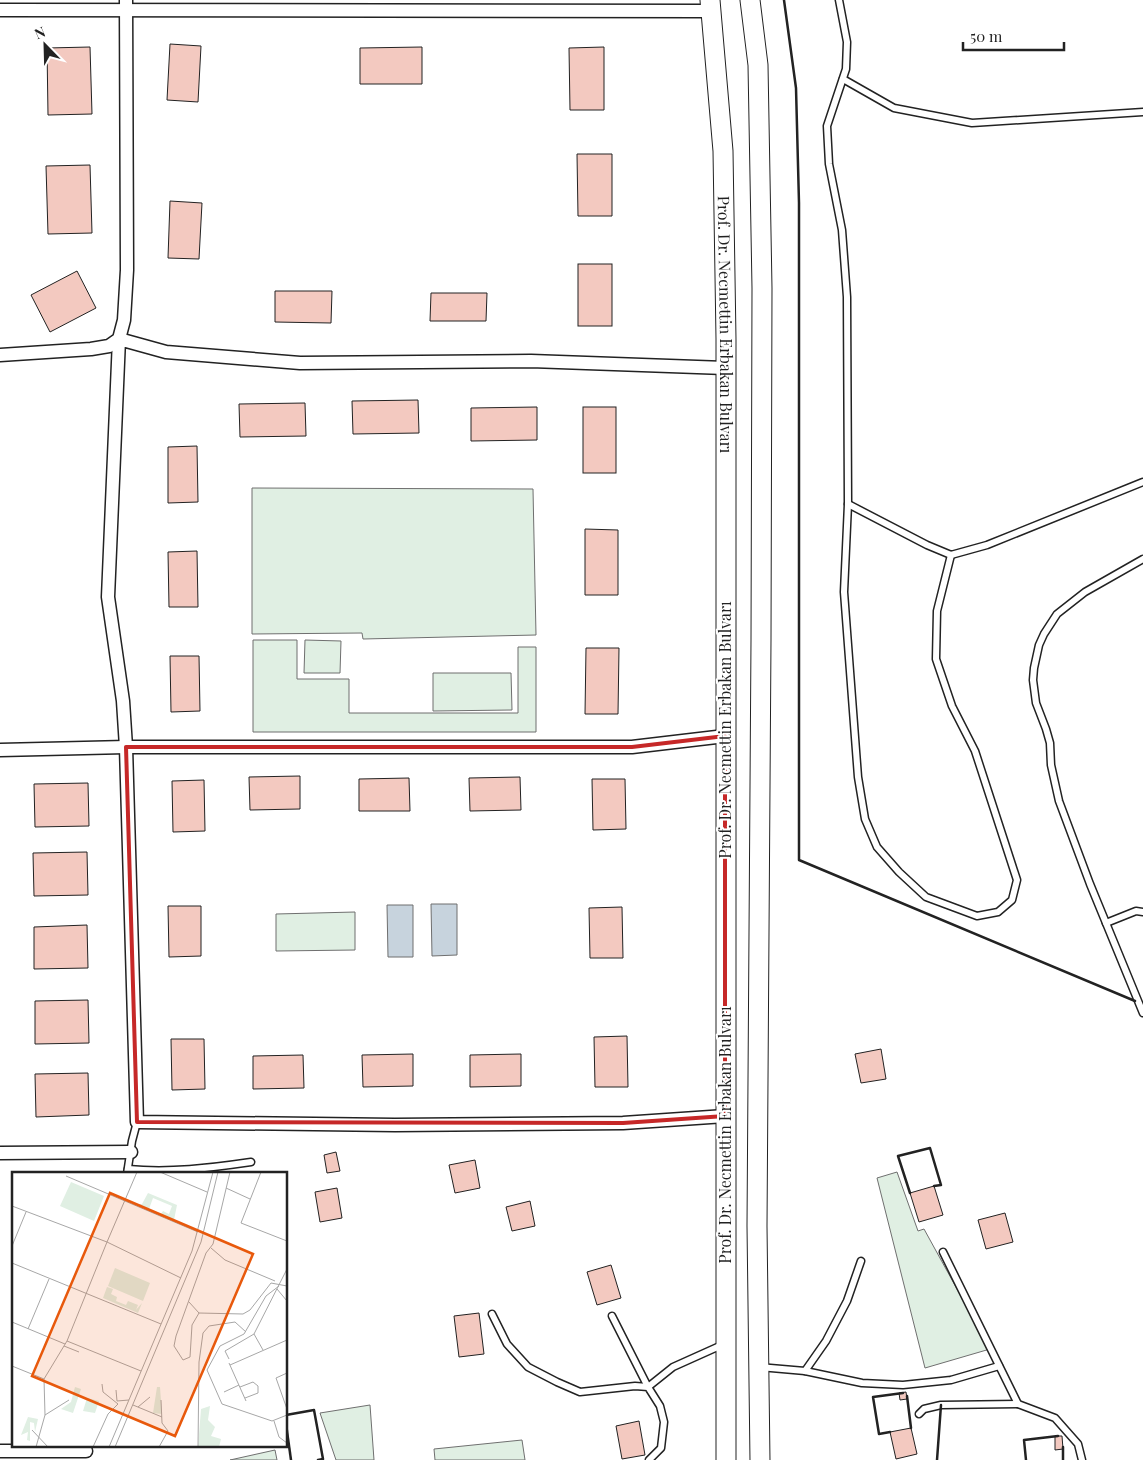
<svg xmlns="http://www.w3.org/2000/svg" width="1143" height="1460" font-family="'Playfair Display',serif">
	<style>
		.green { fill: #e0efe3; stroke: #6f6f6f }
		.water { fill: #c7d3dd; stroke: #6f6f6f }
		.building { fill: #f3c9c0; stroke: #222 }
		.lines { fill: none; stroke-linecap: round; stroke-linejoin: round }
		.service-casing { stroke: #222; stroke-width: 9 }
		.minor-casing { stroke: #222; stroke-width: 15 }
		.primary-casing { stroke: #222; stroke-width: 21 }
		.service { stroke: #fff; stroke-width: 6 }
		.minor { stroke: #fff; stroke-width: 12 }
		.primary { stroke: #fff; stroke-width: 19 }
		.wall { stroke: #222; stroke-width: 2.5 }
		.marked { fill: none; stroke: #c62828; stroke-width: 4; stroke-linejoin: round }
		.labels { text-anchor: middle; stroke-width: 4; stroke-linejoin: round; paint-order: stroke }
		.street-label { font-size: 16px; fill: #222; stroke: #fff }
		.inset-road { fill: none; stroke: #a7a7a7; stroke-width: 1 }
		.view { fill: #e8590c; fill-opacity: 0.15; stroke: #e8590c; stroke-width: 2.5 }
		.inset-edge { fill: none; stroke: #222; stroke-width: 2.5 }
	</style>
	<rect width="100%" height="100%" fill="#fff"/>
	<g class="green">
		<polygon points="252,488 533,489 536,635 363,639 362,633 252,634"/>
		<polygon points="253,640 297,640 297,679 349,679 349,713 518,713 518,647 536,647 536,732 253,732"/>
		<polygon points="305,640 341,641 340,673 304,673"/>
		<polygon points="433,673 511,673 512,710 433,711"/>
		<polygon points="355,912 355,950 276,951 276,914"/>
		<polygon points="897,1172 918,1231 924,1229 990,1349 925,1368 877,1178"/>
		<polygon points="370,1405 374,1460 336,1460 320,1413"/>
		<polygon points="522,1440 525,1460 435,1460 434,1449"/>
		<polygon points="275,1450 277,1460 230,1460"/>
	</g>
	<g class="water">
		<polygon points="431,904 457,904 457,955 432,956"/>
		<polygon points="387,905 413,905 413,957 388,957"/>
	</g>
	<g class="building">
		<polygon points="170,44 201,46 198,102 167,100"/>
		<polygon points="90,47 92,114 48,115 47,48"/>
		<polygon points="422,47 422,84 360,84 360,48"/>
		<polygon points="604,47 604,110 570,110 569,48"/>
		<polygon points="577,154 612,154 612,216 578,216"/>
		<polygon points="90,165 92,233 48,234 46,166"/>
		<polygon points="170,201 202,203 199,259 168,258"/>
		<rect x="578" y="264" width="34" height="62"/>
		<polygon points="77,271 96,308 50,332 31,295"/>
		<polygon points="275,291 332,291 331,323 275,322"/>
		<polygon points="431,293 487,293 486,321 430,321"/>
		<polygon points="418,400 419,433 353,434 352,401"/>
		<polygon points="305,403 306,436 240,437 239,404"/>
		<polygon points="537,407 537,440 471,441 471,408"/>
		<rect x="583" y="407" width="33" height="66"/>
		<polygon points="197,446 198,502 168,503 168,447"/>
		<polygon points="585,529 618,530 618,595 585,595"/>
		<polygon points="197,551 198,607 169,607 168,552"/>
		<polygon points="586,648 619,648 618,714 585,714"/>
		<polygon points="170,656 199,656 200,711 171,712"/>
		<polygon points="300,776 300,809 250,810 249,777"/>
		<polygon points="520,777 521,810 470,811 469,778"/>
		<polygon points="409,778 410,811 359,811 359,779"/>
		<polygon points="592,779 625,779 626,829 593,830"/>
		<polygon points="204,780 205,831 173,832 172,781"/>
		<polygon points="88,783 89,826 35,827 34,784"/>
		<polygon points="87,852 88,895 34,896 33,853"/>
		<polygon points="168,906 201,906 201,956 169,957"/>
		<polygon points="622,907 623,958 590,958 589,908"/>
		<polygon points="87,925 88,968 34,969 34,927"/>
		<polygon points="88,1000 89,1043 35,1044 35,1001"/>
		<polygon points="627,1036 628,1087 595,1087 594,1037"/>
		<polygon points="171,1039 204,1039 205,1089 172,1090"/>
		<polygon points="881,1049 886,1079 861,1083 855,1054"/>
		<polygon points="413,1054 413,1086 363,1087 362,1055"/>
		<polygon points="521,1054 521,1086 470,1087 470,1055"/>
		<polygon points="303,1055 304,1088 253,1089 253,1056"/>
		<polygon points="88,1073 89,1115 36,1117 35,1074"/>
		<polygon points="336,1152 340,1171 327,1173 324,1155"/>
		<polygon points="475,1160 480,1188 455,1193 449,1165"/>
		<polygon points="934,1186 943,1215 919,1222 910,1193"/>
		<polygon points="337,1188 342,1218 320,1222 315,1192"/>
		<polygon points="530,1201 535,1226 512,1231 506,1207"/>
		<polygon points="1005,1213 1013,1242 986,1249 978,1220"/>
		<polygon points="611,1265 621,1298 597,1305 587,1272"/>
		<polygon points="479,1313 484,1354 459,1357 454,1316"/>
		<polygon points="906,1392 907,1399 900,1400 899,1393"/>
		<polygon points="639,1421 645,1455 622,1459 616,1426"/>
		<polygon points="911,1428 917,1454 896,1459 890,1432"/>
		<polygon points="1055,1436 1062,1436 1063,1449 1055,1450"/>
	</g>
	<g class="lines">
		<g class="service-casing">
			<g id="service">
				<polyline points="839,0 847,42 846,69 827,126 829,164 842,230 847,297 848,504 844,592 858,777 865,819 877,847 899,872 926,897 977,916 998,912 1012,900 1017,880 975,751 952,706 936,659 937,611 951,555"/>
				<polyline points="843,79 894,108 972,123 1143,112"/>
				<polyline points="848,504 927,545 951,555 987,545 1143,482"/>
				<polyline points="1143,559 1085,592 1057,614 1044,634 1039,645 1034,668 1033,680 1036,703 1046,729 1050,743 1051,765 1059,801 1090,884 1143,1013"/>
				<polyline points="1106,923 1136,911 1143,912"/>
				<path d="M128,1169C169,1173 210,1168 251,1162"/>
				<polyline points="127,1174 132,1141 137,1122"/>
				<polyline points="943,1252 1018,1404 1055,1418 1078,1444 1082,1460"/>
				<polyline points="492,1314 507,1344 528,1367 557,1382 580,1392 635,1386 648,1387 660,1406 664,1422 661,1448 649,1460"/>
				<polyline points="612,1316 648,1387 673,1367 722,1345"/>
				<polyline points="760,1367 805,1371 862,1383 903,1385 951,1380 999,1366"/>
				<polyline points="805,1371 826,1341 847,1301 861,1261"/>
				<polyline points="919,1414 924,1409 941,1405 1018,1404"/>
			</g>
		</g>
		<g class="minor-casing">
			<g id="minor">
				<polyline points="0,10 711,11"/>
				<polyline points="0,355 91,349 109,346 119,339 124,320 127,270 126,0"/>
				<polyline points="0,750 126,747 632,747 725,736"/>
				<polyline points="725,1116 623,1123 395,1125 137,1122 126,747 123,701 108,597 119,339 166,352 300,363 531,361 725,368"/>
				<polyline points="0,1153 131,1152"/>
				<polyline points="0,1451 86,1451"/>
			</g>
		</g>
		<g class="primary-casing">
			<g id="primary">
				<path id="s1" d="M710,0L723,151L726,339V1460"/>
				<polyline points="750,0 758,65 762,288 761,640 757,1226 760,1460"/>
			</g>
		</g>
		<use href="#service" class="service"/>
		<use href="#minor" class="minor"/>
		<use href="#primary" class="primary"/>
		<g class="wall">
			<polyline points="784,0 796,88 799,203 799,860 1135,1001"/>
			<polyline points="910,1193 898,1156 930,1148 941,1185 934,1186"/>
			<polyline points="907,1396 911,1428"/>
			<polyline points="286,1415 314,1410 323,1459 318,1460"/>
			<polyline points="286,1424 291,1460"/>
			<polyline points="890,1432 879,1434 873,1397 903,1393"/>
			<polyline points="1063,1447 1063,1460"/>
			<polyline points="937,1460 941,1405"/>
			<polyline points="1026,1460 1024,1440 1058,1436"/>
		</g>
	</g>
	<path class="marked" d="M725,736V1116L623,1123L137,1122L126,747H632Z"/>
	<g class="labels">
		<g class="street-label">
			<text dy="6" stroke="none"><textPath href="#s1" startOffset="325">Prof. Dr. Necmettin Erbakan Bulvarı</textPath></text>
			<text transform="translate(725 730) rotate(-90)" y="6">Prof. Dr. Necmettin Erbakan Bulvarı</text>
			<text transform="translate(725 1135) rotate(-90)" y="6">Prof. Dr. Necmettin Erbakan Bulvarı</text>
		</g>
	</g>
	<g transform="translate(12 1172)">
		<rect width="275" height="275" fill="#fff"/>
		<path d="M59,10L92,24L82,49L48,34ZM136,21L165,33L162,48L149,42L151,39L157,42L160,34L141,26L137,37L125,32H130ZM103,96L138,111L131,129L96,114ZM95,115L101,117L99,122L105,125L104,129L114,133L116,129L126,133L124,138L130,131L126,141L91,126ZM63,215L69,217L61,241L49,237L59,230ZM145,215H148L150,242L141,241ZM75,226L87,229L83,241L71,239ZM198,234L196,248L203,255L199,264L209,267L207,275H186L189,237ZM16,245L26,247L23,260L22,251L18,250V269L15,268L16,260L9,263Z" fill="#e0efe3"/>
		<path class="inset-road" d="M148,0L195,20M249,0L229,51L275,69M54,4L186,60M214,16L238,27M0,34L95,70L125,0M0,74L14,40M199,76L213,88L263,109M0,91L149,152M267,114L254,124L232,162L208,174L195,198L210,232L260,249L275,243M265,117L275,129M177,130L187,141L231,142L238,138L259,111L275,114M187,141L180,153L178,185L171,188L162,174L164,164L194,81L201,72L218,0M0,150L53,172M16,157L37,107M242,162L251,178M55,169L129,199M52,174L67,180M217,187L213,179L242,162L275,97M217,191L234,229M218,193L275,168M0,194L32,207M275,201L264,206L275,237M228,215L241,210L246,214V221L233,226M104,218L105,229L117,228M212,220L227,213M121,233L150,245M126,235L138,225M33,243L57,228M262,249L267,265L275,271M20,258L36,275M24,275L33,243L32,207L55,169L95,70L169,106M81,275L96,242L106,232L91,220L90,212M97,275L180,79L201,0M103,275L189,70L206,0M147,275L156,259L150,251L149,228M186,275L187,190L191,161L197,154L223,150L234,160"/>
		<path class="view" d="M98,21L241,82L163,264L20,204Z"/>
		<rect width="275" height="275" class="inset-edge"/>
	</g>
	<g transform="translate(45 45) rotate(337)" stroke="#ffffff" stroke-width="4" paint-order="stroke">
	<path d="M0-4L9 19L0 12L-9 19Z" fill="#222222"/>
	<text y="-8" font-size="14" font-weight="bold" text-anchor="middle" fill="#222222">N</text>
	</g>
	<path d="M963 42v8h101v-8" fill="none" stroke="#222222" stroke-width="2.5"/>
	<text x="970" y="42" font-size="15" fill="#222222" stroke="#ffffff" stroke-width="4" paint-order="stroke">50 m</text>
</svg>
